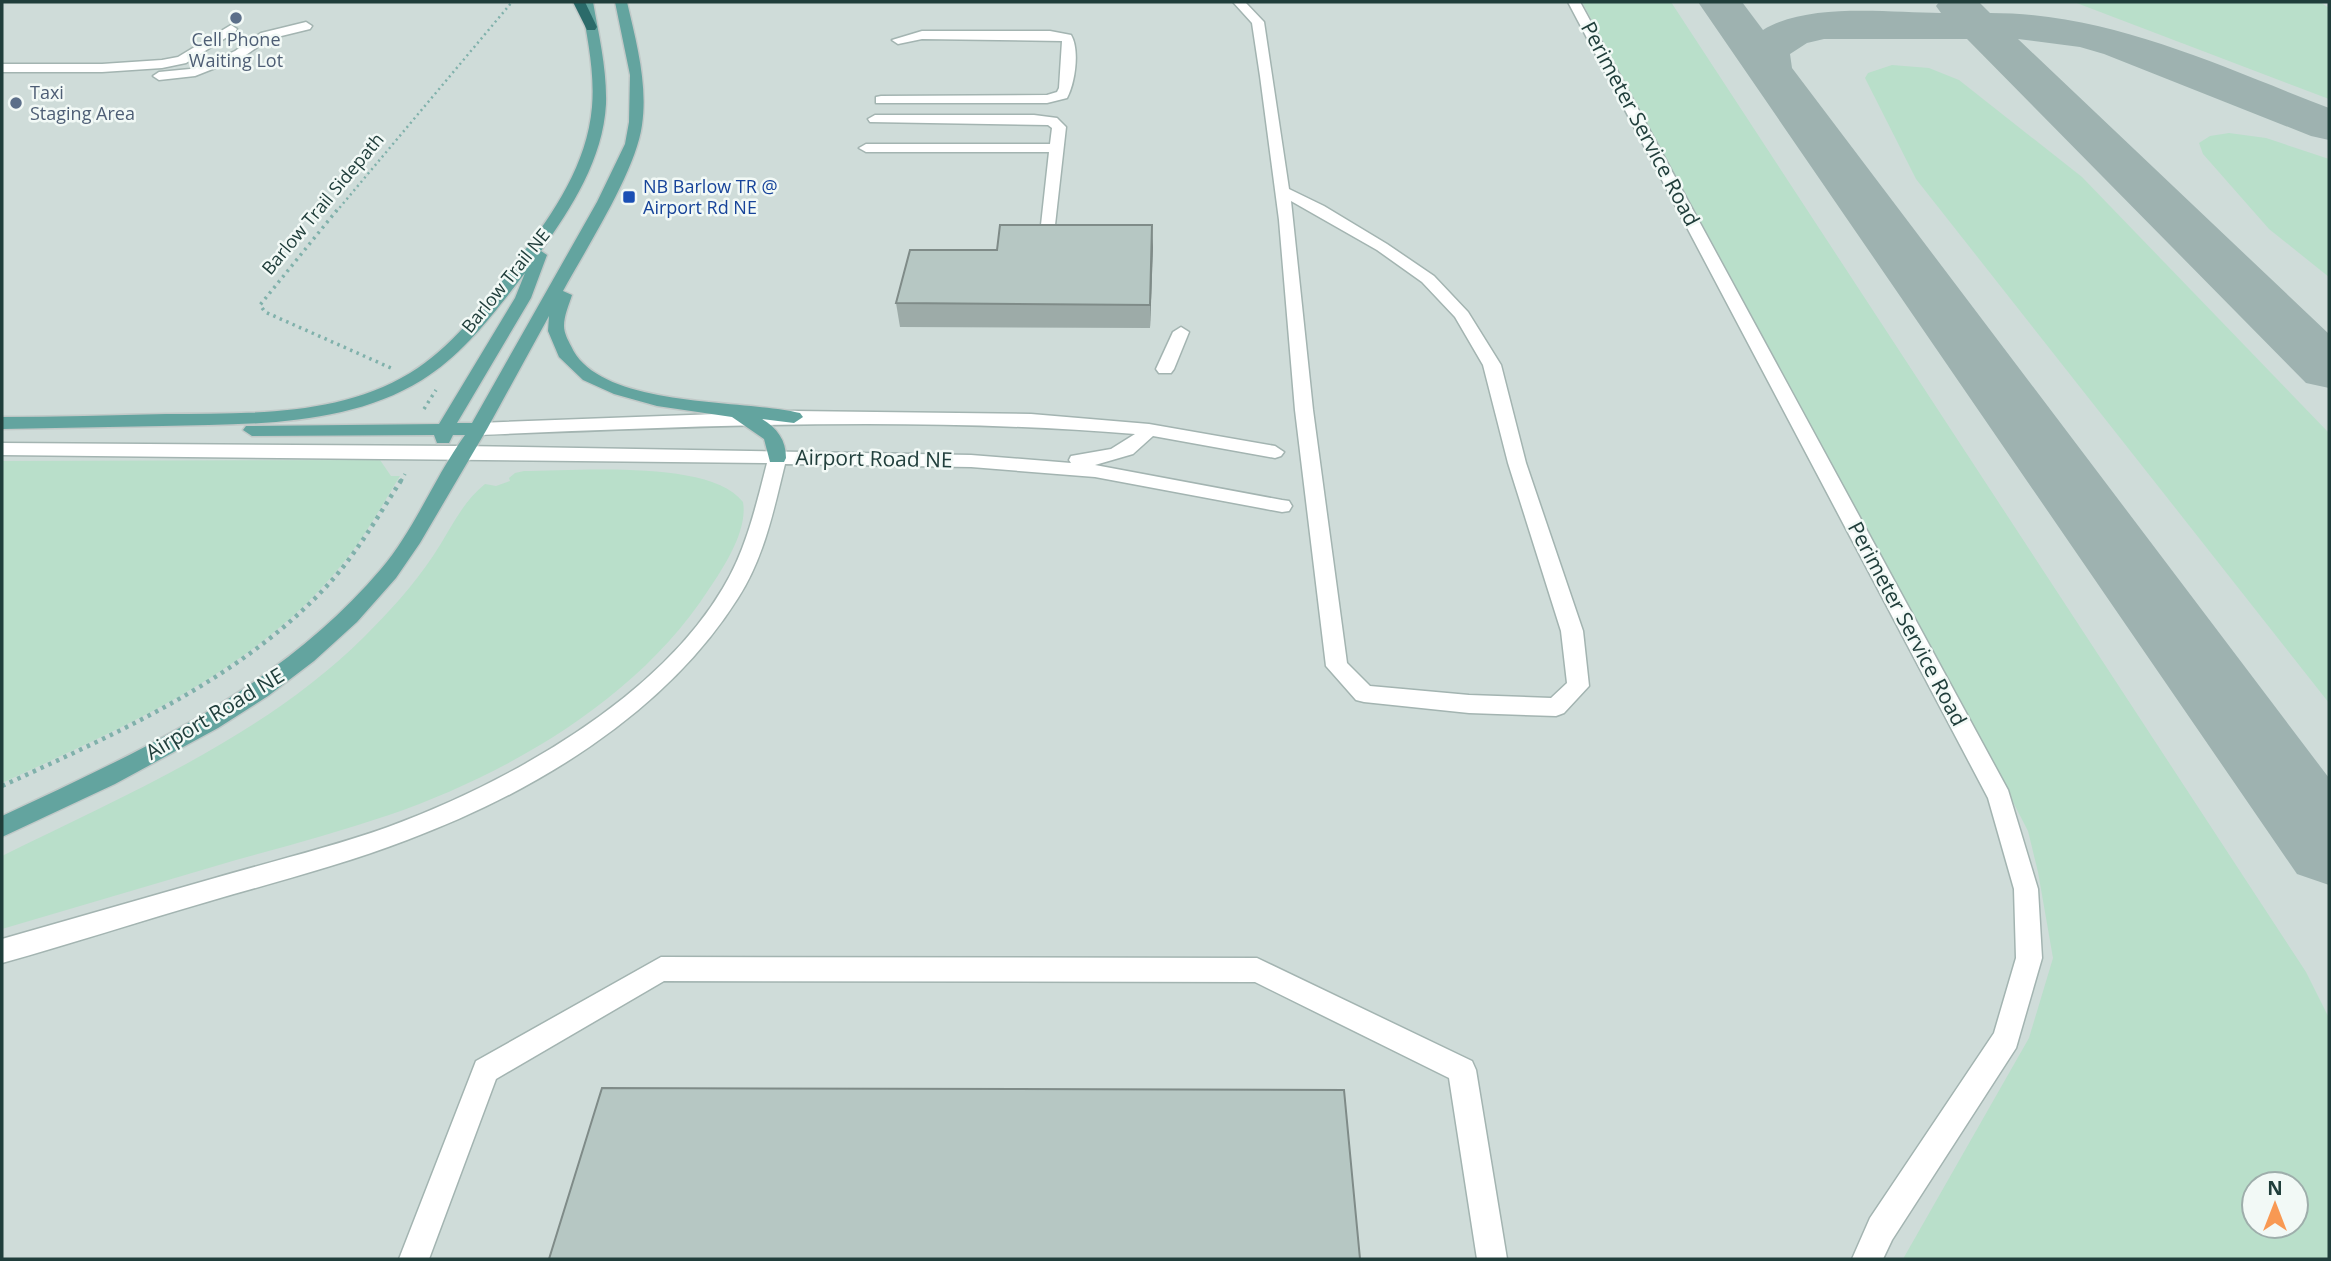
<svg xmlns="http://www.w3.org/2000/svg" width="2331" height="1261" font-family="'Open Sans',sans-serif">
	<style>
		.built { fill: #cfdcd9; fill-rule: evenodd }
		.green { fill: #b9dfca; fill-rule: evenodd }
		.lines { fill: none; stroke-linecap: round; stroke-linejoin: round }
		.taxiway { fill: #9eb2b0; fill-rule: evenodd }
		.minor-casing { stroke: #a3b4b1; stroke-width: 3 }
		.major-casing { stroke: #c1c9c8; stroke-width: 3 }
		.highway-casing { stroke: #c1c9c8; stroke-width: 3 }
		.path-far2 { stroke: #80b1ab; stroke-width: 2.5; stroke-dasharray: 2 3.5; stroke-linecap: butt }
		.path-far1 { stroke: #80b1ab; stroke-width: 3.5; stroke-dasharray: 2.5 4.5; stroke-linecap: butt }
		.path { stroke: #80b1ab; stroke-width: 4.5; stroke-dasharray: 3.5 5; stroke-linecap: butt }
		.minor { fill: #fff; fill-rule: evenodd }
		.major { fill: #63a49f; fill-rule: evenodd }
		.highway { fill: #2b6b6a; fill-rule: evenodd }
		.wall { fill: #9daba8 }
		.shaded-wall { fill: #7f8b88 }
		.building { fill: #b6c7c3; stroke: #7f8b88; stroke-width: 2 }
		.service-dot { fill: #5c6f8a; stroke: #f2f9f6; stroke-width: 2.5 }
		.transit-dot { fill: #1a4fb4; stroke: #f2f9f6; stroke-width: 2.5 }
		.labels { text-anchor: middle; stroke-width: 5; stroke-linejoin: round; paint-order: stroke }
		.far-service-label { font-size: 18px; fill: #4e5e75; stroke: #f2f9f6 }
		.far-transit-label { font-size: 18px; fill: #164399; stroke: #f2f9f6; text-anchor: start }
		.far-street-label { font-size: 18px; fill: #203e3b; stroke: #f2f9f6 }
		.street-label { font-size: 21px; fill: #203e3b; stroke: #f2f9f6 }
	</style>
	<rect width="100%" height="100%" fill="#e1ece9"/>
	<path class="built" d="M2,2H2329V1259H2ZM2254,1184H2296V1226H2254Z"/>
	<g class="green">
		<path d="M1582,2H1671L2306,972L2329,1018V1259H1903L2029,1038L2053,958L2038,872L2028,831L1979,736ZM2254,1184H2296V1226H2254Z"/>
		<polygon points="2074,2 2320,2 2329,8 2329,99"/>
		<polygon points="1892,65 1929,68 1959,80 2082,177 2329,433 2329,703 1916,179 1865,78 1868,73"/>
		<polygon points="2229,133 2266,138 2329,159 2329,277 2269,229 2203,154 2199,143 2210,136"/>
		<path d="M380,460L391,476H400C384,502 369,529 351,553C264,668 128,725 2,783V461Z"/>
		<path d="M524,471C575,471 711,459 743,502C748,530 724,567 709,589C638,699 510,773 389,815C339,832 287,846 236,860C158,883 80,906 2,929V856C127,794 263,737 364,637C389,612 413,586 433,556C450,531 461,503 485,484L496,486L510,481L509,478L515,473Z"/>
	</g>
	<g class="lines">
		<path class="taxiway" d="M1698,2H1742L1763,30C1809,2 1889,13 1941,13L1936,6L1939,2H1979L1990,13C2110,13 2219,66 2329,108V140L2311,136L2104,54L2080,47L2018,39L2329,334V388L2306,383L1967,39H1824L1807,43L1790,54L1792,68L2329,778V885L2297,874Z"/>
		<g class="minor-casing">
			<g id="minor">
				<path d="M1233,2H1245L1264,22L1289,189L1324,206L1387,244L1434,276L1468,312L1501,365L1526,463L1583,631L1589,686L1564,713L1556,716L1469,713L1364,702L1356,700L1326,666L1295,410L1279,220L1260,76L1252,23ZM1291,201L1377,250L1422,282L1455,317L1483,365L1508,463L1561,631L1567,683L1551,698L1469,695L1370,686L1347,663L1313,410Z"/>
				<polygon points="1568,2 1580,2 2008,790 2038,889 2042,958 2016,1048 1892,1240 1883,1259 1852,1259 1870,1218 1994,1033 2016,958 2014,889 1988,798"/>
				<polygon points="306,22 312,26 310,29 269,39 243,57 195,76 159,80 153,76 159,72 190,69 209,63 235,51 261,33"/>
				<polygon points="231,25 237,29 235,32 186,63 162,68 102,72 2,72 2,64 102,64 162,60 178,57"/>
				<path d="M922,31H1050L1071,35C1080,50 1075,83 1067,98L1047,103H876V97L881,96L1047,95L1057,92L1059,88L1062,41L922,39L898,44L892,40Z"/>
				<polygon points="875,115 1034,115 1057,118 1066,127 1055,225 1048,229 1041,225 1049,152 866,152 859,148 866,144 1050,144 1052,128 1048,125 870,122 868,119"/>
				<polygon points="1181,327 1189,332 1174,369 1171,373 1159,373 1156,369 1173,332"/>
				<path d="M794,411L1031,414L1149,424L1275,446L1284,452L1281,456L1275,458L1153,436L1133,454L1095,465L1282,500L1289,501L1292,506L1289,511L1282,512L1095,477L971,467L785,464C774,509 764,558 738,598C665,714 533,793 407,840C342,865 275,882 210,901C140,921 71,944 2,963V939C73,919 144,898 215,878C273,861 332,847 388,827C507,783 657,700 723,588C746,550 756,506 767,463L2,455V443L461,446L971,455L1071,463L1069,460L1071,456L1111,449L1135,434C916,416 697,426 478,435L469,429L478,423Z"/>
				<polygon points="661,957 1257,958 1472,1061 1476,1070 1507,1259 1477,1259 1449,1078 1255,982 664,981 496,1079 429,1259 399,1259 476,1061"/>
			</g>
		</g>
		<g class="major-casing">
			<path id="major" d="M581,2H593C599,36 607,70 606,104C603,159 572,207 541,251L547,255L531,298L457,423H472L597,202L625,144L629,122L630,75L615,2H627C636,41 648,84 642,125C636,171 587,247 563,291L572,295C569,305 564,315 564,326C564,333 568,340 571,346C599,409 744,399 800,413L803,417L794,423L762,419C777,428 786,440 786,458L784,462H770L764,439L732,417L657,406L614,394L583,380L559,357L548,331L549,316L487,429L420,543L396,578L357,622L314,661L268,696L218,728L115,784L2,837V816C139,752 280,688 381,569C415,529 434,478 465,435H453L449,443H437L434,435L252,436L243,430L246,426L439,424L515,298L525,273C495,312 464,354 422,380C346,427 248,424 162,426C109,427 55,428 2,429V417C57,417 112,415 166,414C247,413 338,417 410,373C455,345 488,300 519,258C553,214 587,165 592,107C595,72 587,36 581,2Z"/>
		</g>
		<g class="highway-casing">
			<polygon id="highway" points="573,2 585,2 597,27 595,30 587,30"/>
		</g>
		<polyline class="path-far2" points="336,212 512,2"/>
		<g class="path-far1">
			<polyline points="337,210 260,305 265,312 391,368"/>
			<polyline points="424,409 436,390"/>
			<polyline points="401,481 405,474"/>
		</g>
		<path class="path" d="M2,786C117,733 237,681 325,588C356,555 378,516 402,479"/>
		<use href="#minor" class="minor"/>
		<use href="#major" class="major"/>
		<use href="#highway" class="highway"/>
	</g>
	<polygon class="wall" points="1153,247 1150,328 900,327 896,303 997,250"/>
	<polygon class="shaded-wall" points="1152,225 1153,247 1150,328 1150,305"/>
	<g class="building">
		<polygon points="1000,225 1152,225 1150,305 896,303 910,250 997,250"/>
		<polygon points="602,1088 1344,1090 1360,1259 549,1259"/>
	</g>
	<g class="service-dot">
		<circle cx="236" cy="18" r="7"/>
		<circle cx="16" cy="103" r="7"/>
	</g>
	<rect class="transit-dot" x="622" y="190" width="14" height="14" rx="3.5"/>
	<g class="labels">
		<g class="far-service-label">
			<text x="236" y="46">Cell Phone<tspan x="236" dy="21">Waiting Lot</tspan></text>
			<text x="30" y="99" text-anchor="start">Taxi<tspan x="30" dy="21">Staging Area</tspan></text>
		</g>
		<g class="far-transit-label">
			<text x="643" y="193">NB Barlow TR @<tspan x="643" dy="21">Airport Rd NE</tspan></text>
		</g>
		<g class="far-street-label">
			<text transform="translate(323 204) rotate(-50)" y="6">Barlow Trail Sidepath</text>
			<text transform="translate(506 281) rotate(-51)" y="6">Barlow Trail NE</text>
		</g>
		<g class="street-label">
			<text transform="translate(1640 124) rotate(62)" y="7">Perimeter Service Road</text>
			<text transform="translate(874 459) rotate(1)" y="7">Airport Road NE</text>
			<text transform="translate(1907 624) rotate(62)" y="7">Perimeter Service Road</text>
			<text transform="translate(215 714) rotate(-31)" y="7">Airport Road NE</text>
		</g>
	</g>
	<rect width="2331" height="1261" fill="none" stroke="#203e3b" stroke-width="7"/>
	<g transform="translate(2275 1205)"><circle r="33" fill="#f2f9f6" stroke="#9eaeab" stroke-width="2"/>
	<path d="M0-5L12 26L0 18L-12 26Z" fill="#f89953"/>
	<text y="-10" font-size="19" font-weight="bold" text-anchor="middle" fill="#203e3b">N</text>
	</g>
</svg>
